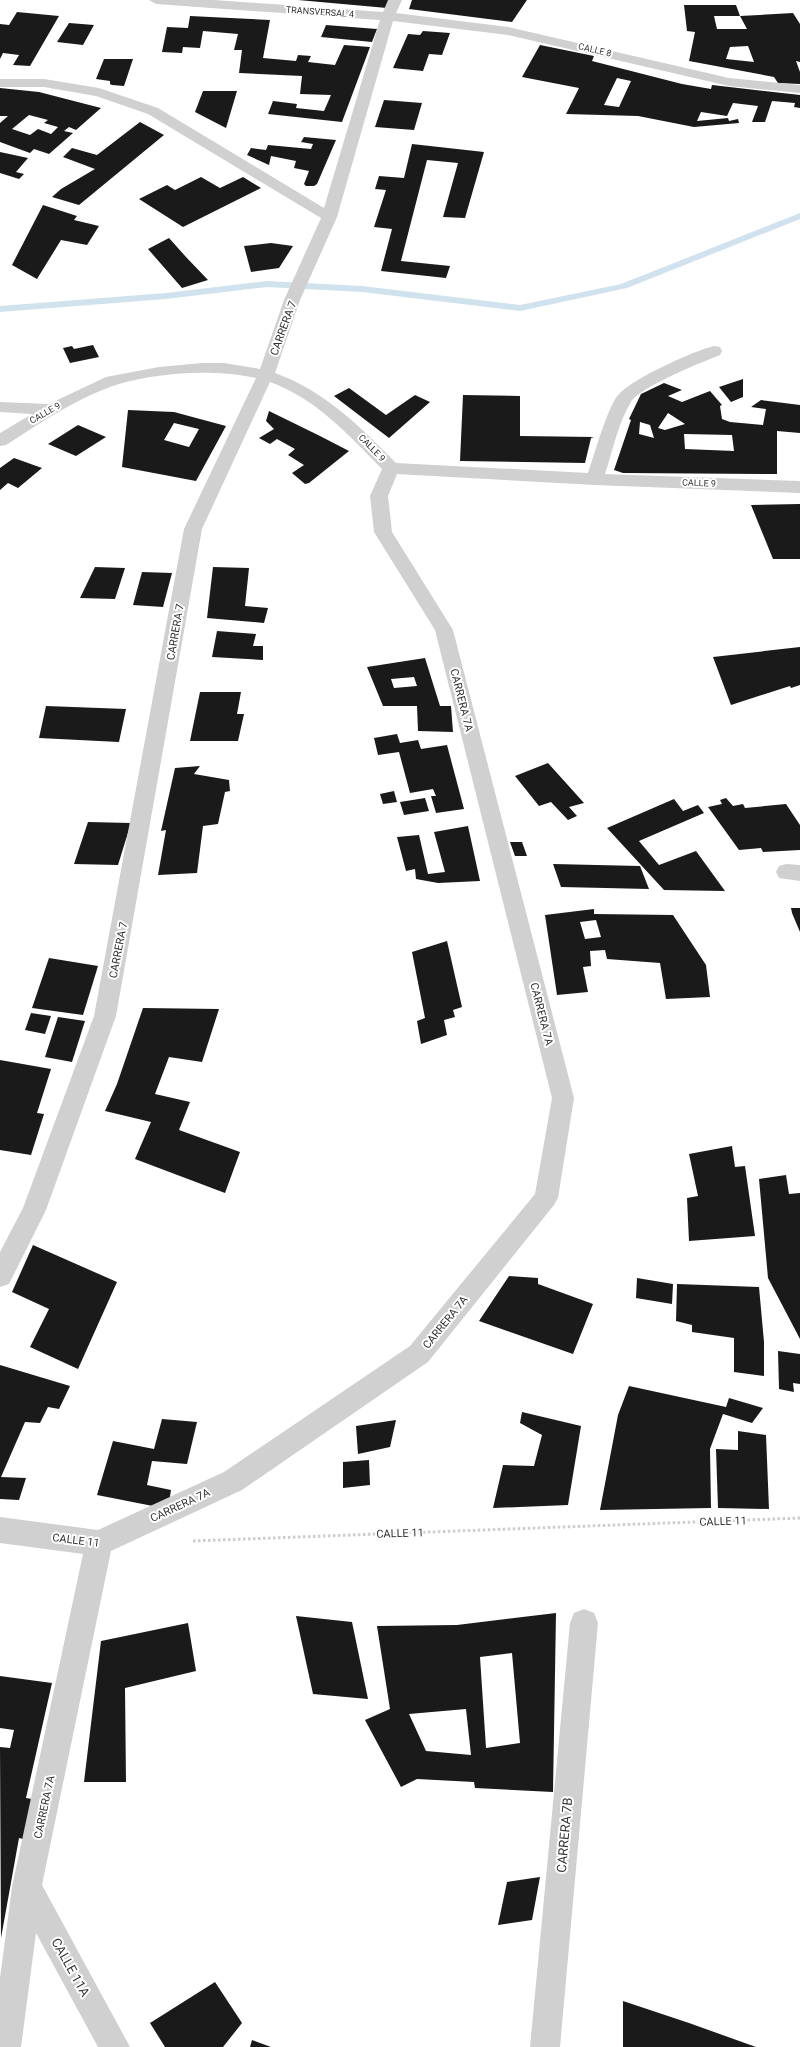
<svg xmlns="http://www.w3.org/2000/svg" width="800" height="2047" font-family="Roboto,sans-serif">
	<style>
		.lines { fill: none; stroke-linecap: round; stroke-linejoin: round }
		.stream { fill: #cfe2ee; fill-rule: evenodd }
		.building { fill: #1a1a1a; fill-rule: evenodd }
		.path { stroke: #cdcdcd; stroke-width: 3; stroke-dasharray: 2.5 2.5; stroke-linecap: butt }
		.minor { fill: #d0d0d0; fill-rule: evenodd }
		.labels { text-anchor: middle; stroke-width: 4; stroke-linejoin: round; paint-order: stroke }
		.far-street-label { font-size: 9px; fill: #333; stroke: #fff }
		.street-label { font-size: 11px; fill: #333; stroke: #fff }
		.near-street-label { font-size: 13px; fill: #333; stroke: #fff }
	</style>
	<rect width="100%" height="100%" fill="#fff"/>
	<g class="lines">
		<polygon class="stream" points="800,213 800,219 627,288 520,311 362,292 267,287 166,299 0,312 0,306 166,293 267,281 362,286 520,305 621,284"/>
	</g>
	<g class="building">
		<polygon points="298,0 390,0 387,8"/>
		<polygon points="412,0 527,0 512,22 409,9"/>
		<path d="M684,5H736L740,16H714L717,29H747L740,16L793,13L800,24V62L796,61L800,72V84L778,83L774,77L689,61L695,32L687,31ZM748,46L754,62L726,59L730,47Z"/>
		<polygon points="17,12 59,16 30,66 13,65 19,55 3,53 0,59 0,24 9,25"/>
		<polygon points="190,16 270,20 263,58 296,61 298,55 311,56 308,62 335,65 344,45 370,47 342,122 268,114 273,101 297,104 296,108 324,111 331,95 300,94 302,76 239,73 242,50 234,50 238,34 203,31 200,48 183,47 182,53 162,52 167,27 188,28"/>
		<polygon points="69,23 94,25 83,45 57,42"/>
		<polygon points="326,25 377,29 372,42 321,37"/>
		<polygon points="423,31 450,33 442,55 429,54 423,71 393,68 408,34 420,35"/>
		<path d="M540,45L594,56L592,61L682,84L711,89L712,85L800,95V108L794,107L795,103L772,101L765,122H752L758,106L733,103L727,116L701,112L697,121L728,118L729,121L738,119L739,123L694,127L638,116L566,114L579,88L522,77ZM617,78L631,81L619,107L604,105Z"/>
		<polygon points="104,59 133,59 124,86 112,85 110,84 110,81 96,79"/>
		<path d="M0,88L39,92L101,108L76,130L69,127L64,131L73,133L49,154L34,149L30,153L0,142V123L8,116H0ZM29,115L48,120L44,123L58,127L51,134L38,129L30,135L12,129Z"/>
		<polygon points="203,91 237,91 226,128 195,112"/>
		<polygon points="384,100 422,103 414,130 375,127"/>
		<polygon points="140,122 164,135 79,205 52,197 61,189 95,169 63,157 72,148 97,155"/>
		<polygon points="304,137 336,140 317,184 314,186 306,186 304,184 309,171 294,168 296,161 271,156 269,165 247,155 251,148 266,150 268,145 311,149 313,144 301,142"/>
		<polygon points="412,144 484,152 465,218 443,217 458,163 427,160 401,261 450,266 446,278 381,271 392,229 374,227 386,190 375,189 379,176 404,178"/>
		<polygon points="0,152 28,158 16,172 24,174 19,179 0,173"/>
		<polygon points="201,177 220,188 243,177 261,188 183,227 139,199 167,185 175,190"/>
		<polygon points="43,205 77,216 74,220 99,226 87,245 61,240 37,279 12,265"/>
		<polygon points="169,238 186,257 208,280 182,288 148,249"/>
		<polygon points="271,243 293,246 279,268 251,272 244,246"/>
		<polygon points="93,345 99,357 70,363 63,348 72,346 74,349"/>
		<polygon points="743,379 743,397 731,402 719,387"/>
		<path d="M664,383L682,390L668,396L682,402L710,391L722,405L720,406L722,419L730,422L763,425L766,409L751,407L761,400L800,405V433L777,431V474L623,473L614,470L631,420L629,419L641,394ZM668,413L685,424L665,430L658,428ZM640,422L650,425L654,438L639,434ZM684,434L732,435L734,451L685,449Z"/>
		<polygon points="349,388 386,415 415,395 430,402 389,438 334,396"/>
		<polygon points="463,395 520,396 520,436 594,437 591,438 585,463 460,461"/>
		<path d="M128,410L174,412L226,426L196,481L122,467ZM174,423L199,429L189,447L164,440Z"/>
		<polygon points="269,411 320,436 349,451 309,483 305,484 292,473 304,465 288,455 295,449 277,439 270,444 259,438 274,429 266,421"/>
		<polygon points="78,425 106,437 76,456 48,444"/>
		<polygon points="14,458 42,468 18,488 8,483 0,490 0,468"/>
		<polygon points="800,504 800,559 773,559 751,505"/>
		<polygon points="95,567 125,568 115,599 80,598"/>
		<polygon points="213,567 249,568 245,606 268,608 264,623 207,618"/>
		<polygon points="142,572 172,573 163,607 133,605"/>
		<polygon points="217,631 256,634 253,646 263,646 263,660 212,657"/>
		<polygon points="800,647 800,685 791,688 790,686 731,705 713,657"/>
		<path d="M425,658L440,706H451L453,732L418,731L417,706H383L367,667ZM414,677L417,686L394,688L391,679Z"/>
		<polygon points="200,692 241,692 237,714 244,714 238,741 190,741"/>
		<polygon points="46,706 126,709 119,742 39,738"/>
		<polygon points="397,734 400,743 418,740 421,749 447,745 464,809 436,813 431,796 436,796 433,789 410,793 399,752 378,755 374,738"/>
		<polygon points="548,763 584,803 569,807 577,816 568,820 551,802 539,806 515,776"/>
		<polygon points="200,766 194,774 229,780 230,791 225,792 218,824 203,826 197,873 158,875 166,830 161,831 175,768"/>
		<polygon points="394,791 397,802 383,804 380,794"/>
		<polygon points="425,798 429,811 404,815 400,802"/>
		<polygon points="726,798 733,806 743,804 745,808 786,804 800,825 800,850 763,852 761,848 739,850 708,807 722,804 720,800"/>
		<polygon points="674,799 683,811 698,805 704,813 639,841 659,865 696,851 725,891 664,890 607,828"/>
		<polygon points="88,822 131,823 118,865 74,864"/>
		<polygon points="468,826 480,881 438,883 416,879 415,869 406,871 397,837 419,835 428,874 445,872 434,832"/>
		<polygon points="510,842 522,842 527,856 515,856"/>
		<polygon points="553,864 640,866 649,889 561,887"/>
		<polygon points="791,908 800,908 800,932 792,913"/>
		<path d="M594,909V914L673,915L706,965L710,997L666,999L660,963L607,959L605,950L590,951L591,966L583,967L588,992L557,995L545,915ZM596,920L601,937L585,939L580,922Z"/>
		<polygon points="447,941 462,1007 453,1010 455,1017 444,1020 447,1035 421,1044 417,1021 425,1018 412,952"/>
		<polygon points="49,958 98,966 83,1015 32,1008"/>
		<polygon points="143,1008 219,1009 202,1062 169,1057 155,1094 190,1102 179,1130 240,1152 225,1193 135,1159 151,1122 105,1111 117,1084"/>
		<polygon points="31,1013 51,1016 45,1034 25,1030"/>
		<polygon points="58,1017 85,1021 72,1062 45,1057"/>
		<polygon points="0,1060 51,1069 37,1113 44,1114 31,1155 0,1150"/>
		<polygon points="732,1146 735,1167 745,1166 755,1236 689,1241 687,1198 698,1196 689,1154"/>
		<polygon points="786,1175 789,1194 800,1193 800,1339 768,1278 759,1179"/>
		<polygon points="33,1245 117,1282 78,1369 30,1347 49,1309 12,1292"/>
		<polygon points="509,1276 538,1278 538,1284 593,1304 573,1354 479,1321"/>
		<polygon points="637,1278 673,1284 672,1304 636,1298"/>
		<polygon points="677,1284 759,1287 764,1342 764,1376 734,1372 734,1338 692,1332 692,1325 676,1321"/>
		<polygon points="778,1351 800,1354 800,1384 793,1383 794,1392 779,1389"/>
		<polygon points="0,1365 70,1386 59,1409 48,1407 40,1423 25,1422 1,1477 26,1478 19,1500 0,1499"/>
		<polygon points="629,1386 726,1407 729,1398 763,1408 752,1423 723,1414 710,1449 711,1508 600,1510 618,1415"/>
		<polygon points="522,1412 581,1426 568,1505 493,1508 503,1465 534,1466 542,1435 520,1423"/>
		<polygon points="162,1419 197,1422 187,1464 152,1461 147,1485 171,1490 168,1509 97,1495 113,1441 154,1449"/>
		<polygon points="396,1420 390,1447 358,1454 356,1426"/>
		<polygon points="738,1431 766,1435 769,1509 718,1508 716,1449 738,1450"/>
		<polygon points="369,1460 370,1485 343,1488 343,1462"/>
		<path d="M556,1613L553,1792L475,1788L474,1782L417,1779L401,1787L365,1720L390,1709L377,1626L457,1625ZM512,1653L520,1743L486,1748L480,1657ZM466,1709L471,1755L426,1751L409,1714Z"/>
		<polygon points="296,1616 352,1622 368,1699 313,1694"/>
		<polygon points="188,1623 196,1671 125,1688 126,1782 84,1782 101,1641"/>
		<polygon points="0,1676 52,1683 26,1798 32,1799 23,1839 19,1838 1,1938 0,1747 10,1748 14,1730 0,1728"/>
		<polygon points="540,1877 532,1920 498,1925 507,1882"/>
		<polygon points="215,1982 242,2023 223,2047 165,2047 150,2023"/>
		<polygon points="623,2001 689,2023 756,2047 623,2047"/>
		<polygon points="252,2040 271,2047 250,2047"/>
	</g>
	<g class="lines">
		<polyline class="path" points="193,1541 800,1518"/>
		<g class="minor">
			<path d="M149,0H214L383,12L388,0H402L396,13L508,27L729,78L800,85V93L729,86L508,35L393,21L337,217L300,300L275,373C323,390 360,426 396,463L588,473C594,456 608,405 619,394C634,378 693,351 714,346L720,347L722,351L720,355C702,362 640,387 631,402C618,423 613,450 605,474L800,481V493L595,485L397,474L388,496L392,532L453,630L574,1098L558,1198L554,1205L428,1362L242,1490L111,1551L42,1885L130,2047H98L36,1933L21,2047H0V1978L12,1887L83,1554L0,1543V1517L98,1530L224,1472L410,1346L535,1194L552,1098L435,630L374,532L370,496L382,469C350,436 315,398 270,382L202,529L116,1016L46,1210L9,1284L0,1287V1252L23,1208L94,1016L184,529L256,378C215,369 160,372 119,384C78,397 42,422 6,445L0,446V433L32,414L0,412V402L49,404L106,377L159,367L202,363H224L260,369L284,300L321,218L148,114L96,96L44,87H0V79H44L99,88L158,108L324,208L380,20L156,4Z"/>
			<polygon points="786,864 800,865 800,881 779,878 776,872 779,866"/>
			<polygon points="584,1609 594,1613 598,1623 560,2047 530,2047 570,1623 574,1613"/>
		</g>
	</g>
	<g class="labels">
		<g class="far-street-label">
			<text transform="translate(320 12) rotate(4)" y="3">TRANSVERSAL 4</text>
			<text transform="translate(595 50) rotate(13)" y="3">CALLE 8</text>
			<text transform="translate(45 413) rotate(-30)" y="3">CALLE 9</text>
			<text transform="translate(372 448) rotate(46)" y="3">CALLE 9</text>
			<text transform="translate(699 483) rotate(2)" y="3">CALLE 9</text>
		</g>
		<g class="street-label">
			<text transform="translate(283 328) rotate(-70)" y="4">CARRERA 7</text>
			<text transform="translate(175 632) rotate(-80)" y="4">CARRERA 7</text>
			<text transform="translate(462 700) rotate(76)" y="4">CARRERA 7A</text>
			<text transform="translate(118 950) rotate(-79)" y="4">CARRERA 7</text>
			<text transform="translate(542 1014) rotate(76)" y="4">CARRERA 7A</text>
			<text transform="translate(445 1322) rotate(-51)" y="4">CARRERA 7A</text>
			<text transform="translate(180 1505) rotate(-25)" y="4">CARRERA 7A</text>
			<text transform="translate(723 1521) rotate(-2)" y="4">CALLE 11</text>
			<text transform="translate(400 1533) rotate(-2)" y="4">CALLE 11</text>
			<text transform="translate(76 1540) rotate(7)" y="4">CALLE 11</text>
			<text transform="translate(44 1807) rotate(-78)" y="4">CARRERA 7A</text>
		</g>
		<g class="near-street-label">
			<text transform="translate(564 1835) rotate(-85)" y="5">CARRERA 7B</text>
			<text transform="translate(71 1967) rotate(61)" y="5">CALLE 11A</text>
		</g>
	</g>
</svg>
